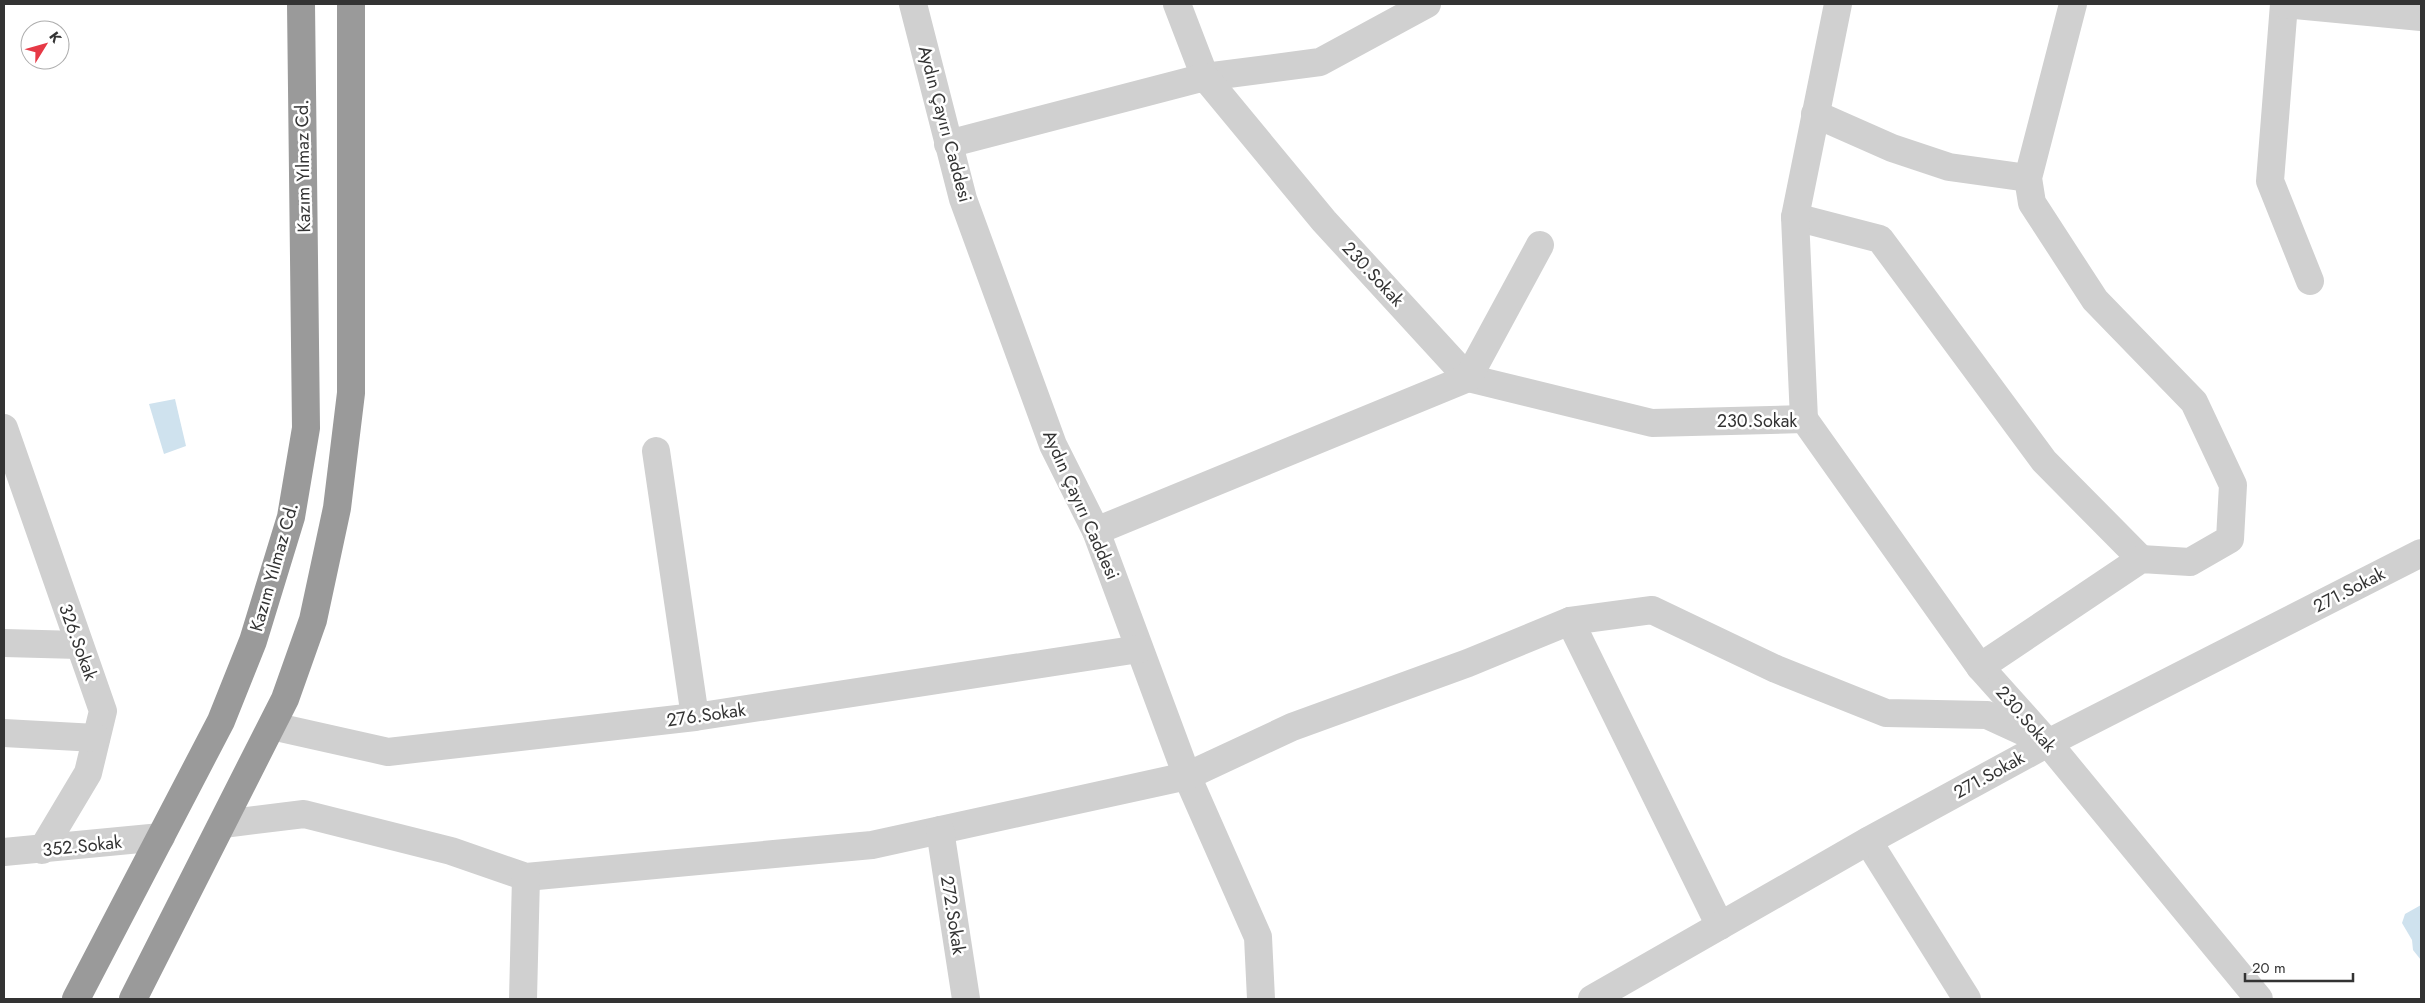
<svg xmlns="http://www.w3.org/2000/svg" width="2425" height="1003" font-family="Jost,sans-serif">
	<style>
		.water { fill: #cfe2ee }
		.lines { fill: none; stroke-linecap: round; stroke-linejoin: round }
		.minor { stroke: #d0d0d0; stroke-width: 28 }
		.highway { stroke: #9a9a9a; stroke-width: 28 }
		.labels { text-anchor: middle; stroke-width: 5; stroke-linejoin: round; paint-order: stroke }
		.street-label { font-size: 18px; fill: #333; stroke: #fff }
	</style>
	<rect width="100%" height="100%" fill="#fff"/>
	<g class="water">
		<polygon points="175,399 186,446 164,454 149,404"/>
		<polygon points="2421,905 2421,960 2413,950 2412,940 2402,923 2405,914"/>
	</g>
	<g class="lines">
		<g class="minor">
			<polyline points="913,4 963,199 1053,445 1096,531 1187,776 1258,937 1261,999"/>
			<polyline points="1177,4 1205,77 1320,62 1427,4"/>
			<polyline points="2284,4 2270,181 2310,281"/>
			<polyline points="2285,4 2421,17"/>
			<polyline points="1815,114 1892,148 1949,167 2028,178"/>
			<polyline points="948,144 1205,77 1324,221 1468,378 1652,423 1804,419 1980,667 2048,743 2259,999"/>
			<polyline points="1795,217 1880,239 2044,461 2141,559"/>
			<polyline points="1804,419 1795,217 1838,4"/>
			<polyline points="4,428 103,711 88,773 42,850"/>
			<polyline points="656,451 695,717"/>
			<polyline points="1096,531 1468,378 1540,245"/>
			<polyline points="1570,621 1720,926"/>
			<polyline points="4,643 79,645"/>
			<polyline points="1980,667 2141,559 2190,562 2230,539 2233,485 2194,402 2095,300 2032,203 2028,178 2073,4"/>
			<polyline points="272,726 388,752 695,717 1139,649"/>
			<polyline points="4,733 96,738"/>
			<polyline points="223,824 304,814 451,851 526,877 872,845 1187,776 1292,727 1468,663 1570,621 1652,610 1776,669 1886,713 1987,715 2048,743"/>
			<polyline points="940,830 966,999"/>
			<polyline points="1868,841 1967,999"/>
			<polyline points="4,852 161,837"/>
			<polyline points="523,999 526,877"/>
			<polyline points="1592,999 1868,841 2048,743 2421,553"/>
		</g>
		<g class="highway">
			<polyline points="76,999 221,721 253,641 291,517 306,428 301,4"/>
			<polyline points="133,999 285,699 313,620 337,508 351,393 351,4"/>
		</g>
	</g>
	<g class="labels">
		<g class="street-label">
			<text transform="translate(945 124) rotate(75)" y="6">Aydın Çayırı Caddesi</text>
			<text transform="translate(303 166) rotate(-91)" y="6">Kazım Yılmaz Cd.</text>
			<text transform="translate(1373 274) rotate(47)" y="6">230.Sokak</text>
			<text x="1757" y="427">230.Sokak</text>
			<text transform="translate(1081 505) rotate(66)" y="6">Aydın Çayırı Caddesi</text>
			<text transform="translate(274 567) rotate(-74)" y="6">Kazım Yılmaz Cd.</text>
			<text transform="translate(2349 590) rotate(-27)" y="6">271.Sokak</text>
			<text transform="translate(78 642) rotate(70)" y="6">326.Sokak</text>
			<text transform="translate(706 715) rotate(-8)" y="6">276.Sokak</text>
			<text transform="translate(2026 719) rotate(49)" y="6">230.Sokak</text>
			<text transform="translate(1989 775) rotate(-29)" y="6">271.Sokak</text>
			<text transform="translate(82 846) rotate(-6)" y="6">352.Sokak</text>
			<text transform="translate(953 915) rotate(81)" y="6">272.Sokak</text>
		</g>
	</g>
	<rect width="2425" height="1003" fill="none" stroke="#333333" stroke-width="10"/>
	<g transform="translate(45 45) rotate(53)"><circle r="24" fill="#ffffff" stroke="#adadad"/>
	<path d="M0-4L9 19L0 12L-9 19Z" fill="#e63946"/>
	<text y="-8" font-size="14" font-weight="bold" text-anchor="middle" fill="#333333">K</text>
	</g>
	<path d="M2245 973v8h108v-8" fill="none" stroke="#333333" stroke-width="2.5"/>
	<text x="2252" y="973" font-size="15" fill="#333333" stroke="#ffffff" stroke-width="4" paint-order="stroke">20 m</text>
</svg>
